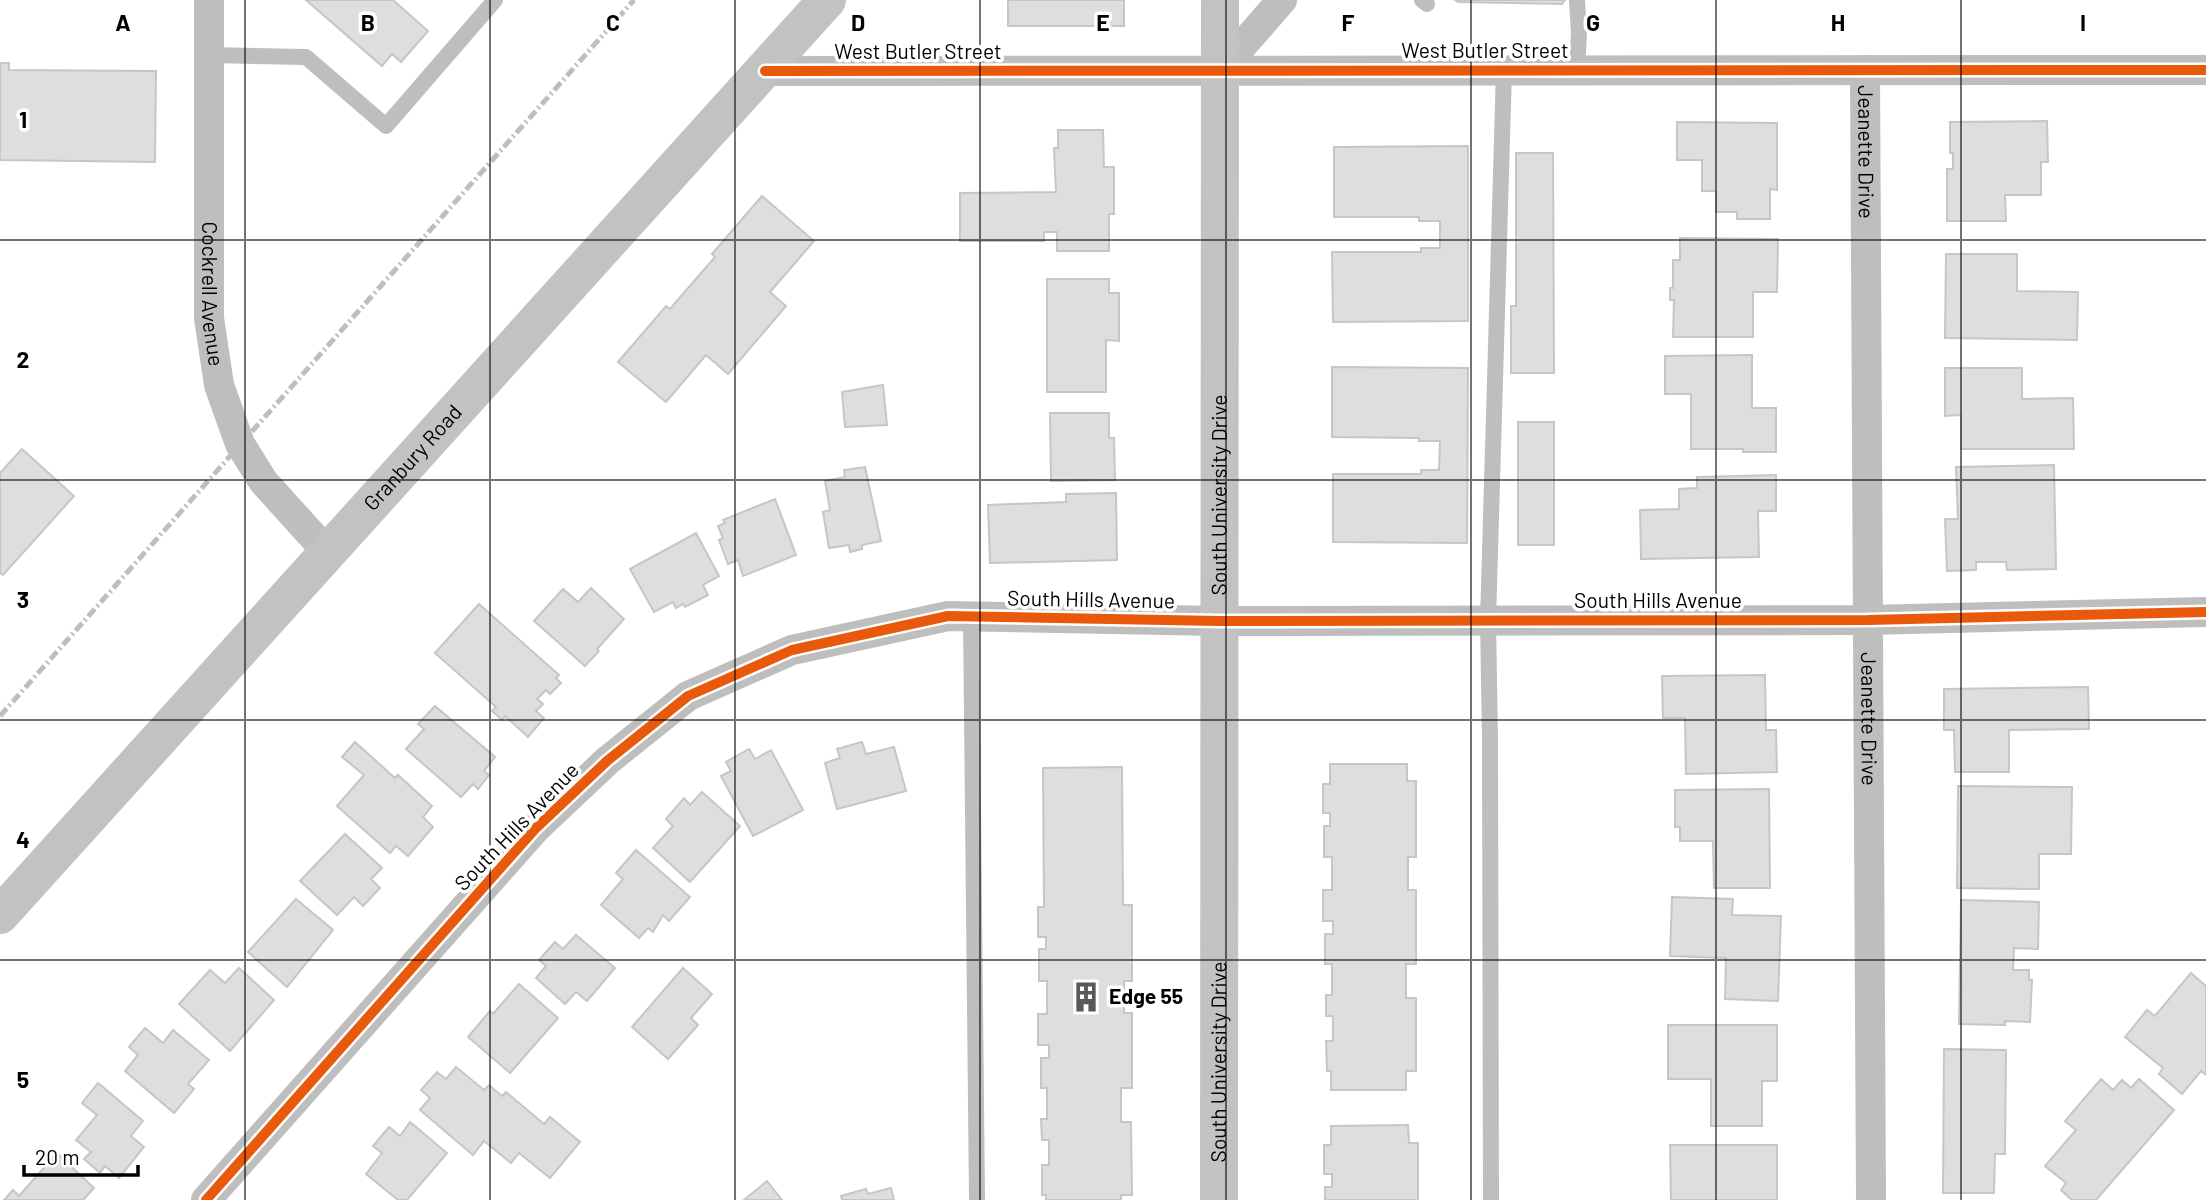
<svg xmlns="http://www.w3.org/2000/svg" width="2206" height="1200" font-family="Barlow,sans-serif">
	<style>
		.building { fill: #dedede; stroke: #c6c6c6; stroke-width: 2 }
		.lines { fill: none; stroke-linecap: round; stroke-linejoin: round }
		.lane { stroke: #bebebe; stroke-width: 16 }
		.street { stroke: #bebebe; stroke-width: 30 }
		.secondary { stroke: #c2c2c2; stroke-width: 38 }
		.rail { stroke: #bebebe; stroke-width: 5; stroke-dasharray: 10 3.5 2 3.5; stroke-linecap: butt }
		.cycleway-casing { stroke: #fff; stroke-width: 15 }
		.cycleway { stroke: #e8590c; stroke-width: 10 }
		.grid { fill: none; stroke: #000; stroke-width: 2; stroke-opacity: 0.55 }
		.labels { text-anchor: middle; stroke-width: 7; stroke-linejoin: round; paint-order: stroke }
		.street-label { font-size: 21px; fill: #000; stroke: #fff }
		.poi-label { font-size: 21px; font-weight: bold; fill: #000; stroke: #fff; text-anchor: start }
		.grid-label { font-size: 23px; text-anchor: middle; font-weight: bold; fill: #000; stroke: #fff; stroke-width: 7; stroke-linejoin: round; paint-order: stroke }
	</style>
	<rect width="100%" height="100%" fill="#fff"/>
	<g class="building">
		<polygon points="306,0 393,0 428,31 401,62 392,54 382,66"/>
		<rect x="1008" y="0" width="116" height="26"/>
		<polygon points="1455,0 1565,0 1562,4 1458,2"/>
		<polygon points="0,63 9,63 9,70 156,71 155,162 0,160"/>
		<polygon points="2047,121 2048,162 2041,162 2041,195 2005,195 2006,221 1947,221 1947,169 1953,169 1953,153 1950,153 1950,122"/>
		<polygon points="1677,122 1777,123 1777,190 1770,189 1770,219 1737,219 1737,212 1716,212 1716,191 1702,191 1702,160 1677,160"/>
		<polygon points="1058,130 1103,130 1104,167 1114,167 1114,214 1109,214 1109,251 1057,251 1057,232 1044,232 1044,241 960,241 960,193 1056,192 1054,148 1058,148"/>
		<polygon points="1468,146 1468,321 1333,322 1332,252 1421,252 1421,248 1440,248 1440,221 1419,221 1419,217 1334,217 1334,147"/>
		<polygon points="1516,153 1553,153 1554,373 1511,373 1511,306 1516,306"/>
		<polygon points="762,196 814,241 770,292 786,306 728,374 706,355 666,402 618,362 666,306 670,309 715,257 712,254"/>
		<polygon points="1680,238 1778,239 1777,292 1753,292 1753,337 1673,337 1674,300 1670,300 1670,288 1673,288 1673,260 1680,260"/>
		<polygon points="1946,254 2017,254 2017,291 2078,292 2077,340 1945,338"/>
		<polygon points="1047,279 1109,279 1109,293 1119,293 1119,341 1106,340 1106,392 1047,392"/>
		<polygon points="1752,355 1752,408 1776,408 1776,452 1743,452 1743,449 1691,449 1691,394 1665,394 1665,356"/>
		<polygon points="1332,367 1468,368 1467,543 1333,542 1333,474 1421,474 1421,470 1439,470 1440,441 1419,441 1419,438 1332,437"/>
		<polygon points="1945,368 2022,368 2022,399 2073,398 2074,449 1961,449 1961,415 1945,416"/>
		<polygon points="883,385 887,425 845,427 842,392"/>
		<polygon points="1050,413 1109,413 1109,438 1114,438 1115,480 1051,481"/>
		<rect x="1518" y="422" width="36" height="123"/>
		<polygon points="22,449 74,496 3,575 0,573 0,473"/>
		<polygon points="2054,465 2056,569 2007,570 2006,562 1976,562 1976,570 1947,571 1945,519 1958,519 1956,467"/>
		<polygon points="865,467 881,541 862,545 862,549 850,552 849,545 829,548 823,512 830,510 825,481 845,477 844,470"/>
		<polygon points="1776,475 1776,511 1758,511 1759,557 1641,559 1640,510 1679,509 1679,489 1697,488 1697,477"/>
		<polygon points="1116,493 1117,560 990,563 988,505 1066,502 1066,494"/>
		<polygon points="775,499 796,555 743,576 738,560 728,564 719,540 723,538 718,526 725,523 723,520"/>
		<polygon points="696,533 719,576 703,585 708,595 685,607 683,604 676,608 673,602 654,612 630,569"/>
		<polygon points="591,588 624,619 597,649 599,651 585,666 534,621 563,589 578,602"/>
		<polygon points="479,604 559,675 556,678 561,683 550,694 546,690 537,699 543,704 536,711 544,718 528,737 505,716 502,720 492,711 496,707 435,653"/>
		<polygon points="1765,675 1766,730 1776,730 1777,772 1686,774 1685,718 1663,718 1662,676"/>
		<polygon points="2088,687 2089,729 2009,730 2009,772 1955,772 1954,730 1944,730 1944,689"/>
		<polygon points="435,706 495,757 484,771 489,775 478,789 473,784 461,797 406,749 424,729 418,724"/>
		<polygon points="355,742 395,778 398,775 432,806 423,817 433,827 408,856 396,846 390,853 337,806 364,775 342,757"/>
		<polygon points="862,742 866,754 894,747 906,791 837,809 825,763 840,758 837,749"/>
		<polygon points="749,749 755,759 771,750 803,810 753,836 721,776 731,771 726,762"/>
		<polygon points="1330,764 1407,764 1407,781 1416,781 1416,857 1408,857 1408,890 1416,890 1416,964 1406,964 1406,998 1416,998 1416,1071 1406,1071 1406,1090 1331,1090 1331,1071 1327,1071 1326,1041 1333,1041 1333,1016 1326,1016 1326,995 1332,995 1332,964 1325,964 1325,934 1333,934 1333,921 1323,921 1323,890 1332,890 1332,857 1324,857 1324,826 1330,826 1330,813 1323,813 1323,784 1330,784"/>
		<polygon points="1122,767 1123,905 1132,905 1132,981 1124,981 1124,1013 1132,1013 1132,1088 1121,1088 1121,1122 1131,1122 1132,1195 1121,1195 1121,1200 1046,1200 1046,1195 1042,1195 1042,1165 1049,1165 1049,1140 1042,1140 1041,1119 1047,1119 1047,1088 1041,1088 1041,1058 1049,1058 1049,1045 1038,1045 1038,1014 1047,1014 1047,981 1039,981 1039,949 1046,949 1046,937 1038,937 1038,907 1044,907 1043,768"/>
		<polygon points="1958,786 2072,787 2071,854 2039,854 2039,889 1957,888"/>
		<polygon points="1769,789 1770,888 1714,888 1713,841 1680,841 1680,827 1675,827 1675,790"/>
		<polygon points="702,792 740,826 690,882 653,848 673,826 666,819 684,798 690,805"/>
		<polygon points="345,834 382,868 371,879 380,888 363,906 354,897 337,915 300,881"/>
		<polygon points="636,850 690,897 669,921 663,915 653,932 648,928 639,938 601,905 623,879 616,873"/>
		<polygon points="1672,897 1733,899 1732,915 1781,916 1778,1001 1725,999 1726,958 1670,956"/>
		<polygon points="296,899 333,930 287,987 248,952"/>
		<polygon points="1961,900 2039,902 2038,949 2014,948 2013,970 2029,970 2029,980 2032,980 2030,1022 2005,1021 2005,1025 1959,1024"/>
		<polygon points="576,935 615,968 587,1001 576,992 565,1004 536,978 546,966 539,960 555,942 563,949"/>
		<polygon points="239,968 274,1000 230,1051 179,1004 210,970 225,983"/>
		<polygon points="683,968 712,994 691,1018 698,1025 668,1059 632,1027"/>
		<polygon points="2191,973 2206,986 2206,1075 2201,1071 2182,1094 2159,1074 2163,1068 2125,1037 2147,1010 2155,1016"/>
		<polygon points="519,984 558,1018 510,1073 468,1037 490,1011 493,1014"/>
		<polygon points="1668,1025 1777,1025 1777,1081 1762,1081 1762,1126 1711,1126 1711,1079 1668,1079"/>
		<polygon points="145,1028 163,1043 173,1030 209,1060 188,1084 194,1089 174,1113 125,1071 138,1055 129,1047"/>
		<polygon points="1944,1049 2006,1050 2005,1154 1995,1154 1994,1193 1943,1193"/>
		<polygon points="456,1067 484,1090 489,1085 502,1096 506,1092 544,1124 550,1117 580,1142 550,1178 519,1153 511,1163 484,1141 473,1155 420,1110 430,1098 421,1090 437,1072 446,1079"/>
		<polygon points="2101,1079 2113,1090 2122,1080 2131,1088 2139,1079 2174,1110 2096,1200 2072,1200 2061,1190 2066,1183 2045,1166 2076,1130 2065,1121"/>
		<polygon points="98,1083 143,1121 131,1136 144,1147 119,1178 105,1166 100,1173 84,1159 91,1152 76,1140 97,1115 82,1103"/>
		<polygon points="410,1122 447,1153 407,1200 398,1200 366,1174 382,1153 373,1146 389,1127 400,1136"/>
		<polygon points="1408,1125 1409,1143 1418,1143 1418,1200 1325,1200 1325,1187 1332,1187 1332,1174 1324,1174 1324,1145 1331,1145 1331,1126"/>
		<polygon points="1670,1145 1777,1145 1777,1200 1671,1200"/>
		<polygon points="57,1153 94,1188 83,1200 4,1200 13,1190 19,1196"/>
		<polygon points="767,1181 782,1200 744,1200"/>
		<polygon points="891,1188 894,1200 842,1200 841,1196 866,1189 868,1194"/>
	</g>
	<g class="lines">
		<g class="lane">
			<polyline points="1422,0 1427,4"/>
			<polyline points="1577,0 1579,33 1577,70"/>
			<polyline points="209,55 306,57 386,126 495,0"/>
			<polyline points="971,617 977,1200"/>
			<polyline points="1491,1200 1490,740 1488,621 1504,70"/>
		</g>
		<g class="street">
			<path id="s1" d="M209,0V318L219,385L240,444L263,481L327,552"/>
			<path id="s2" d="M1865,70L1871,1200"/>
			<polyline points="765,71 2206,70"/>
			<polyline points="1220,71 1282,0"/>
			<polyline points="206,1200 536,828 607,761 688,696 792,650 948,616 1219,621 1868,620 2206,612"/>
		</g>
		<g class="secondary">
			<path id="s3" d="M0,915L827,0"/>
			<path id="s4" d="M1219,1200L1220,0"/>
		</g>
		<polyline class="rail" points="0,716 634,0"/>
		<g class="cycleway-casing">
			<g id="cycleway">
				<polyline points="765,71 2206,70"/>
				<polyline points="206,1200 536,828 607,761 688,696 792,650 948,616 1219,621 1868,620 2206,612"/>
			</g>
		</g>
		<use href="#cycleway" class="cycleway"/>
	</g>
	<path class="grid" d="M245,0V1200M490,0V1200M735,0V1200M980,0V1200M1226,0V1200M1471,0V1200M1716,0V1200M1961,0V1200M0,240H2206M0,480H2206M0,720H2206M0,960H2206"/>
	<defs>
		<g id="building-bare" transform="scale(2.415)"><path d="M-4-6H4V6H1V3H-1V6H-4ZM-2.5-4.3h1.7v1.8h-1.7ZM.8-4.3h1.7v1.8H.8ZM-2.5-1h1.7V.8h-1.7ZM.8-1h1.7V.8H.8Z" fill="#595959" stroke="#fff" stroke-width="2.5" paint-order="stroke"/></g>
	</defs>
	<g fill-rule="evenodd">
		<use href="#building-bare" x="1086" y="997"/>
	</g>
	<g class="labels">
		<g class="street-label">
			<text x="1485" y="58">West Butler Street</text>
			<text x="918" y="59">West Butler Street</text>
			<text dy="7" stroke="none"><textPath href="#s2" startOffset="82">Jeanette Drive</textPath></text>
			<text dy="7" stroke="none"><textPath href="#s1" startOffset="294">Cockrell Avenue</textPath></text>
			<text dy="7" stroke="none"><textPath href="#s3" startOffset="616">Granbury Road</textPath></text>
			<text dy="7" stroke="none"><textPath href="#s4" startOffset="705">South University Drive</textPath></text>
			<text transform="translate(1091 600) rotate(1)" y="7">South Hills Avenue</text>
			<text x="1658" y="608">South Hills Avenue</text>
			<text dy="7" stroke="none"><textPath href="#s2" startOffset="649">Jeanette Drive</textPath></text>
			<text transform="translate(517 827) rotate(-46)" y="7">South Hills Avenue</text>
			<text dy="7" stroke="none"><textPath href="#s4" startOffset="138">South University Drive</textPath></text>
		</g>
		<g class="poi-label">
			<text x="1109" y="1004">Edge 55</text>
		</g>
	</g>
	<g class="grid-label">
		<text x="123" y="31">A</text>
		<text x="368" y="31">B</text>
		<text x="613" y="31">C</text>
		<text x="858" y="31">D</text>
		<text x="1103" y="31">E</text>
		<text x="1348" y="31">F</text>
		<text x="1593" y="31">G</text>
		<text x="1838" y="31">H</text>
		<text x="2083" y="31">I</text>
		<text x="23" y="128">1</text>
		<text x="23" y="368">2</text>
		<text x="23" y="608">3</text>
		<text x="23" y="848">4</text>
		<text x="23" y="1088">5</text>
	</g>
	<path d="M24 1165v10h114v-10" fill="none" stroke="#000000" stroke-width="3.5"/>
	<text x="35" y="1165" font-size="21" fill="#000000" stroke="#ffffff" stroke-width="5" paint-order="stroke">20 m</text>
</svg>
